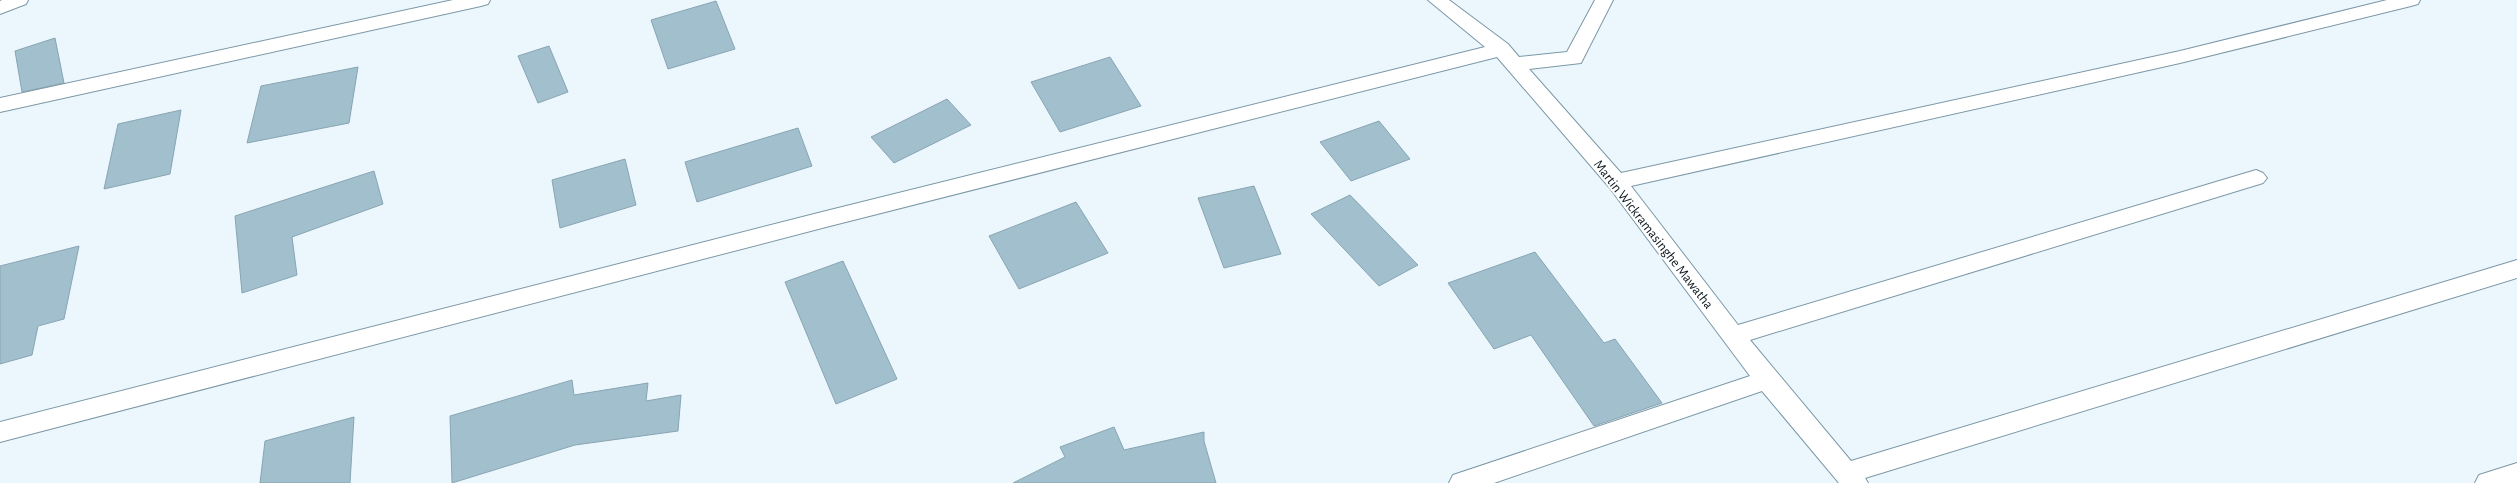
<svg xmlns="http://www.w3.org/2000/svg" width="2517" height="483" font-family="'Alegreya Sans',sans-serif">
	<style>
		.building { fill: #a2bfcd; stroke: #88a5b3 }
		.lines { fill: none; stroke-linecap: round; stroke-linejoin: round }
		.minor-casing { stroke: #7c98a6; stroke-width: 2 }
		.minor { fill: #fff; fill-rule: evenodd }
		.labels { text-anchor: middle; stroke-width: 4; stroke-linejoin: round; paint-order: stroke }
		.street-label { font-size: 14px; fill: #0b161b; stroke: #fff }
	</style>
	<rect width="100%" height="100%" fill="#ebf7fd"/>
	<g class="building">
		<polygon points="716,1 735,49 668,69 651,20"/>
		<polygon points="55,38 64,83 22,92 15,51"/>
		<polygon points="549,46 568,92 538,103 518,56"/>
		<polygon points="1110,57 1141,106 1060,132 1031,82"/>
		<polygon points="358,67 349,123 247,143 261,86"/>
		<polygon points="947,99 971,125 894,163 871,137"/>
		<polygon points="181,110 170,174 104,189 118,124"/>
		<polygon points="1379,121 1410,159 1351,181 1320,142"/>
		<polygon points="798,128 812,166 697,202 685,162"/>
		<polygon points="625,159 636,205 560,228 552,180"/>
		<polygon points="374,171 383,204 292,237 297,275 242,293 235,216"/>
		<polygon points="1254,186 1281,254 1224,268 1198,198"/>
		<polygon points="1350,195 1418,265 1379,286 1311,214"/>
		<polygon points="1076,202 1108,253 1019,289 989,236"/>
		<polygon points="79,246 64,319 38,326 32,355 0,364 0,266"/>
		<polygon points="1535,252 1604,343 1615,339 1662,403 1594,426 1531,335 1494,349 1448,283"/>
		<polygon points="843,261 897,379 836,404 785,282"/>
		<polygon points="572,380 574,395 648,383 646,401 681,395 678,431 575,445 452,483 450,416"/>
		<polygon points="354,417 350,483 260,483 265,441"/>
		<polygon points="1114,427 1124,450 1204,432 1204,441 1216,483 1013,483 1065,457 1060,447"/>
	</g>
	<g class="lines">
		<g class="minor-casing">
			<g id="minor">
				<polygon points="2,0 28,0 26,4 0,14 0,1"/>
				<polygon points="453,0 490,0 488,4 481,6 0,112 0,98"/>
				<polygon points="1428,0 1449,0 1508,44 1519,57 1567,52 1595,0 1613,0 1581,63 1529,69 1621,173 2180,51 2387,0 2420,0 2418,4 2411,6 2180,63 1631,186 1738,325 2256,170 2263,173 2267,178 2263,183 1750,340 1851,461 2517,260 2517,278 1865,478 1868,483 1839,483 1762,391 1494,483 1449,483 1453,475 1750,376 1609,187 1497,57 826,227 0,442 0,422 826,211 1485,47"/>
				<polygon points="2517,463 2517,483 2475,483 2479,475"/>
			</g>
		</g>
		<use href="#minor" class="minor"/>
	</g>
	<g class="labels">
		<g class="street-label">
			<text transform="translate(1654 234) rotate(52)" y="5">Martin Wickramasinghe Mawatha</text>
		</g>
	</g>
</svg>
